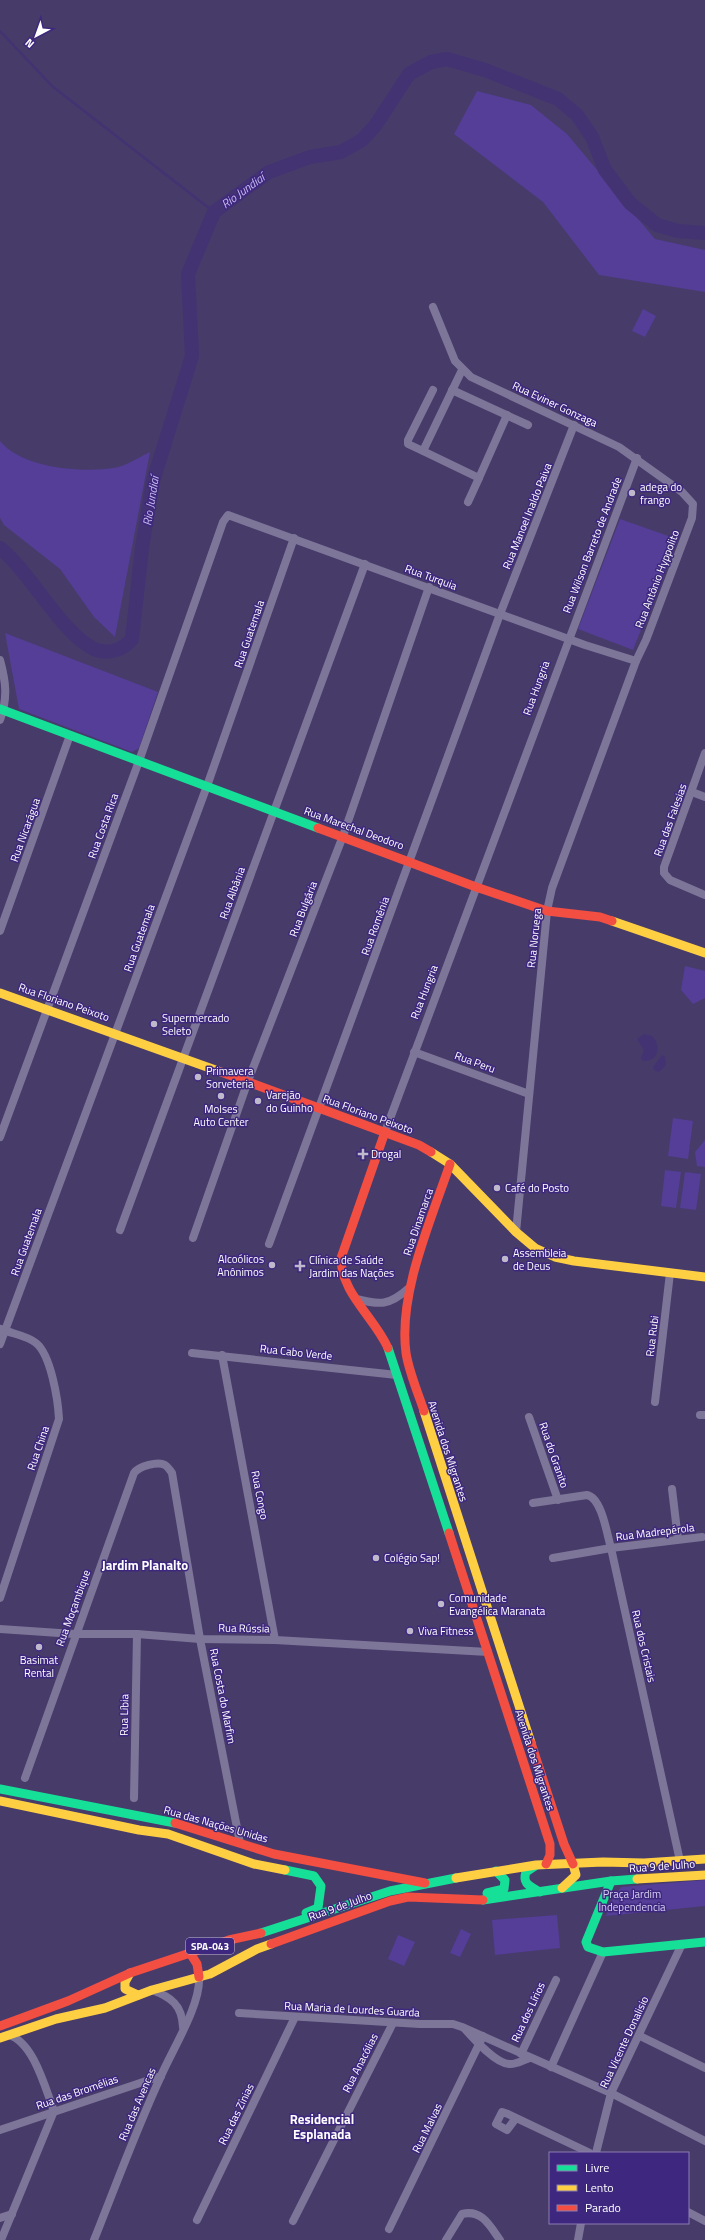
<svg xmlns="http://www.w3.org/2000/svg" width="705" height="2240" font-family="'Titillium Web',sans-serif">
	<style>
		.green { fill: #543e97 }
		.water { fill: #433372 }
		.lines { fill: none; stroke-linecap: round; stroke-linejoin: round }
		.stream { stroke: #433372; stroke-width: 2.5 }
		.river { stroke: #433372; stroke-width: 14 }
		.street { stroke: #7e7699; stroke-width: 8 }
		.fast { stroke: #16e098; stroke-width: 9 }
		.slow { stroke: #ffcf43; stroke-width: 9 }
		.jam { stroke: #f24e42; stroke-width: 9 }
		.poi-dot { fill: #bfbacb; stroke: #3e277e; stroke-width: 1.5 }
		.labels { text-anchor: middle; stroke-width: 3; stroke-linejoin: round; paint-order: stroke }
		.shield { fill: #3e277e; stroke: #c5bed8; stroke-width: 1 }
		.shield-label { font-size: 10px; font-weight: bold; fill: #fff }
		.street-label { font-size: 11px; fill: #fff; stroke: #3e277e }
		.poi-label { font-size: 11px; fill: #fff; stroke: #3e277e; text-anchor: start }
		.park-label { font-size: 11px; fill: #d9d1f4; stroke: #3e277e }
		.water-label { font-size: 12px; font-style: italic; fill: #c5b9ed; stroke: #3e277e }
		.quarter-label { font-size: 13px; font-weight: bold; fill: #fff; stroke: #3e277e }
	</style>
	<rect width="100%" height="100%" fill="#473b6a"/>
	<g class="green">
		<polygon points="477,91 531,105 567,134 655,239 705,250 705,292 599,275 543,202 454,134"/>
		<polygon points="643,309 656,316 645,337 632,331"/>
		<path d="M0,441C22,468 80,473 113,468C125,467 139,457 150,452L115,637L94,617L60,569L4,525L0,518Z"/>
		<polygon points="620,519 677,539 633,650 578,629"/>
		<polygon points="5,633 158,692 139,748 132,752 19,709"/>
		<polygon points="685,966 705,971 705,998 693,1004 681,990"/>
		<polygon points="673,1118 693,1121 688,1159 668,1156"/>
		<polygon points="705,1140 705,1167 697,1166 695,1152"/>
		<polygon points="665,1170 681,1172 676,1208 661,1206"/>
		<polygon points="685,1172 701,1174 696,1210 680,1208"/>
		<polygon points="705,1880 705,1906 606,1916 612,1900 621,1887"/>
		<polygon points="557,1915 560,1948 495,1955 492,1920"/>
		<polygon points="461,1929 471,1934 460,1957 450,1953"/>
		<polygon points="398,1935 415,1942 404,1966 388,1959"/>
	</g>
	<g class="water">
		<path d="M644,1034L652,1036C662,1046 658,1062 643,1061L641,1058L644,1050L637,1039Z"/>
		<polygon points="662,1055 665,1057 666,1065 659,1072 654,1070 653,1067"/>
	</g>
	<g class="lines">
		<polyline class="stream" points="0,31 52,86 214,212"/>
		<path class="river" d="M0,548C32,574 60,632 94,649C108,655 123,650 132,639L142,548L153,481L192,356L188,274L214,212L269,172L310,157L341,152L362,140L375,126L409,74L431,62L447,59L485,70L558,99L577,115L592,137L605,170L630,203L657,225L678,231L705,233"/>
		<g class="street">
			<polyline points="433,307 455,361 471,377 619,447 682,492 693,504 692,518 646,640 636,661 552,888 547,911 516,1232"/>
			<polyline points="462,370 423,451 479,478 468,502"/>
			<polyline points="452,390 528,425"/>
			<polyline points="423,451 408,444 408,440 433,390"/>
			<polyline points="479,478 507,415"/>
			<path d="M0,660C6,682 8,698 0,720"/>
			<polyline points="705,753 664,867 664,873 670,880 705,895"/>
			<polyline points="692,792 705,797"/>
			<polyline points="0,931 70,735"/>
			<polyline points="414,1052 529,1094"/>
			<polyline points="385,1132 637,458"/>
			<polyline points="0,1137 139,761 223,522 228,515 585,645 636,661"/>
			<polyline points="120,1230 365,564"/>
			<polyline points="193,1238 248,1081 343,836 429,587"/>
			<polyline points="269,1244 500,614 574,425"/>
			<path d="M356,1299C380,1305 389,1306 409,1288"/>
			<polyline points="0,1344 207,786 294,538"/>
			<polyline points="192,1353 397,1375"/>
			<polyline points="222,1355 275,1640"/>
			<polyline points="655,1402 670,1273"/>
			<polyline points="700,1415 705,1415"/>
			<polyline points="529,1417 558,1500"/>
			<polyline points="672,1489 678,1539"/>
			<path d="M533,1503L587,1495C602,1498 607,1535 611,1548L680,1861"/>
			<polyline points="553,1558 611,1548 702,1537"/>
			<path d="M0,1598L59,1419C58,1400 51,1355 36,1343C26,1335 12,1334 1,1329"/>
			<polyline points="0,1629 74,1634 137,1634 200,1639 275,1640 488,1652"/>
			<path d="M25,1778L134,1473C139,1466 158,1461 165,1465C168,1467 170,1470 172,1473L200,1639L240,1843"/>
			<polyline points="134,1798 137,1634"/>
			<path d="M152,1990C171,1997 182,2005 183,2027"/>
			<polyline points="239,2013 420,2024 453,2024 462,2027 611,2093 705,2141"/>
			<path d="M465,2029C474,2039 495,2063 509,2064C516,2065 523,2060 530,2058"/>
			<polyline points="640,2036 705,2068"/>
			<polyline points="521,2054 556,1980"/>
			<polyline points="551,2067 603,1952"/>
			<polyline points="516,2118 507,2130 496,2124 502,2112 508,2114 590,2153"/>
			<polyline points="0,2130 161,2076"/>
			<polyline points="596,2153 611,2093 682,1944"/>
			<polyline points="688,2212 705,2221"/>
			<polyline points="0,2218 12,2214"/>
			<polyline points="197,2220 295,2017"/>
			<polyline points="293,2221 393,2023"/>
			<polyline points="389,2229 483,2036"/>
			<path d="M1,2240L54,2111C45,2088 34,2043 9,2035"/>
			<path d="M94,2240C116,2185 136,2130 161,2076C172,2050 201,2005 199,1977"/>
			<path d="M446,2240L462,2214C482,2209 490,2226 500,2240"/>
			<polyline points="578,2240 581,2223"/>
		</g>
		<g class="fast">
			<polyline points="0,709 318,828"/>
			<polyline points="388,1348 449,1533"/>
			<polyline points="0,1789 175,1823"/>
			<path d="M535,1866L526,1872C522,1884 530,1886 540,1892"/>
			<polyline points="285,1870 314,1876 321,1886 318,1908 306,1913"/>
			<polyline points="611,1881 586,1942 588,1947 603,1952 705,1942"/>
			<polyline points="487,1893 504,1889 505,1880 496,1871"/>
			<polyline points="483,1900 611,1881 637,1879"/>
			<polyline points="261,1933 390,1891 456,1878"/>
		</g>
		<g class="slow">
			<polyline points="612,921 705,953"/>
			<polyline points="0,993 221,1072"/>
			<polyline points="431,1152 450,1164 516,1232 535,1248 555,1257 574,1261 705,1277"/>
			<polyline points="424,1411 531,1743"/>
			<polyline points="0,1801 139,1830 168,1834 254,1864 285,1870"/>
			<polyline points="456,1878 536,1865 603,1862 644,1863 705,1859"/>
			<polyline points="637,1879 705,1875"/>
			<polyline points="562,1888 576,1875 573,1864"/>
			<polyline points="130,1973 125,1982 125,1989 138,1995"/>
			<polyline points="0,2038 56,2019 105,2008 152,1990 210,1974 257,1949 271,1944"/>
		</g>
		<g class="jam">
			<polyline points="318,828 476,887 547,911 600,917 612,921"/>
			<polyline points="221,1072 419,1145 431,1152"/>
			<path d="M385,1132L341,1258C341,1293 374,1317 388,1348"/>
			<path d="M424,1411C418,1393 409,1372 406,1353C398,1294 431,1220 450,1164"/>
			<polyline points="449,1533 550,1844 550,1855 546,1864"/>
			<polyline points="531,1743 564,1844 573,1864"/>
			<polyline points="175,1823 274,1854 425,1883"/>
			<polyline points="271,1944 390,1901 408,1897 483,1900"/>
			<polyline points="190,1953 197,1964 199,1977"/>
			<polyline points="0,2026 68,2001 130,1973 229,1940 261,1933"/>
		</g>
	</g>
	<g class="poi-dot">
		<circle cx="632" cy="493" r="4"/>
		<circle cx="154" cy="1024" r="4"/>
		<circle cx="198" cy="1077" r="4"/>
		<circle cx="221" cy="1096" r="4"/>
		<circle cx="258" cy="1101" r="4"/>
		<path d="M361 1148h4v4h4v4h-4v4h-4v-4h-4v-4h4z"/>
		<circle cx="497" cy="1188" r="4"/>
		<circle cx="505" cy="1259" r="4"/>
		<circle cx="272" cy="1265" r="4"/>
		<path d="M298 1260h4v4h4v4h-4v4h-4v-4h-4v-4h4z"/>
		<circle cx="376" cy="1558" r="4"/>
		<circle cx="441" cy="1604" r="4"/>
		<circle cx="410" cy="1631" r="4"/>
		<circle cx="39" cy="1647" r="4"/>
	</g>
	<g class="labels">
		<rect class="shield" x="186" y="1938" width="48" height="16" rx="3"/>
		<g class="shield-label">
			<text x="210" y="1950">SPA-043</text>
		</g>
		<g class="street-label">
			<text transform="translate(555 404) rotate(25)" y="4">Rua Eviner Gonzaga</text>
			<text transform="translate(527 516) rotate(-68)" y="4">Rua Manoel Inaldo Paiva</text>
			<text transform="translate(592 545) rotate(-69)" y="4">Rua Wilson Barreto de Andrade</text>
			<text transform="translate(431 577) rotate(20)" y="4">Rua Turquia</text>
			<text transform="translate(657 579) rotate(-69)" y="4">Rua Antônio Hyppolito</text>
			<text transform="translate(249 634) rotate(-71)" y="4">Rua Guatemala</text>
			<text transform="translate(536 688) rotate(-70)" y="4">Rua Hungria</text>
			<text transform="translate(670 820) rotate(-70)" y="4">Rua das Falesias</text>
			<text transform="translate(103 826) rotate(-70)" y="4">Rua Costa Rica</text>
			<text transform="translate(354 828) rotate(20)" y="4">Rua Marechal Deodoro</text>
			<text transform="translate(25 830) rotate(-70)" y="4">Rua Nicarágua</text>
			<text transform="translate(232 893) rotate(-70)" y="4">Rua Albânia</text>
			<text transform="translate(303 909) rotate(-69)" y="4">Rua Bulgária</text>
			<text transform="translate(375 926) rotate(-70)" y="4">Rua Romênia</text>
			<text transform="translate(139 938) rotate(-70)" y="4">Rua Guatemala</text>
			<text transform="translate(534 938) rotate(-84)" y="4">Rua Noruega</text>
			<text transform="translate(424 992) rotate(-69)" y="4">Rua Hungria</text>
			<text transform="translate(64 1002) rotate(19)" y="4">Rua Floriano Peixoto</text>
			<text transform="translate(475 1062) rotate(20)" y="4">Rua Peru</text>
			<text transform="translate(368 1114) rotate(20)" y="4">Rua Floriano Peixoto</text>
			<text transform="translate(418 1222) rotate(-71)" y="4">Rua Dinamarca</text>
			<text transform="translate(26 1242) rotate(-70)" y="4">Rua Guatemala</text>
			<text transform="translate(652 1336) rotate(-83)" y="4">Rua Rubi</text>
			<text transform="translate(296 1352) rotate(6)" y="4">Rua Cabo Verde</text>
			<text transform="translate(38 1448) rotate(-71)" y="4">Rua China</text>
			<text transform="translate(448 1451) rotate(72)" y="4">Avenida dos Migrantes</text>
			<text transform="translate(554 1455) rotate(71)" y="4">Rua do Granito</text>
			<text transform="translate(260 1495) rotate(79)" y="4">Rua Congo</text>
			<text transform="translate(655 1532) rotate(-7)" y="4">Rua Madrepérola</text>
			<text transform="translate(73 1608) rotate(-70)" y="4">Rua Moçambique</text>
			<text transform="translate(244 1628) rotate(1)" y="4">Rua Rússia</text>
			<text transform="translate(644 1646) rotate(77)" y="4">Rua dos Cristais</text>
			<text transform="translate(223 1696) rotate(79)" y="4">Rua Costa do Marfim</text>
			<text transform="translate(124 1715) rotate(-89)" y="4">Rua Líbia</text>
			<text transform="translate(535 1760) rotate(72)" y="4">Avenida dos Migrantes</text>
			<text transform="translate(216 1824) rotate(16)" y="4">Rua das Nações Unidas</text>
			<text transform="translate(662 1866) rotate(-4)" y="4">Rua 9 de Julho</text>
			<text transform="translate(340 1906) rotate(-20)" y="4">Rua 9 de Julho</text>
			<text transform="translate(352 2009) rotate(3)" y="4">Rua Maria de Lourdes Guarda</text>
			<text transform="translate(528 2012) rotate(-65)" y="4">Rua dos Lírios</text>
			<text transform="translate(624 2042) rotate(-65)" y="4">Rua Vicente Donalisio</text>
			<text transform="translate(360 2063) rotate(-63)" y="4">Rua Anacólias</text>
			<text transform="translate(77 2092) rotate(-19)" y="4">Rua das Bromélias</text>
			<text transform="translate(137 2104) rotate(-67)" y="4">Rua das Avencas</text>
			<text transform="translate(236 2114) rotate(-64)" y="4">Rua das Zínias</text>
			<text transform="translate(427 2128) rotate(-64)" y="4">Rua Malvas</text>
		</g>
		<g class="poi-label">
			<text x="640" y="491">adega do<tspan x="640" dy="13">frango</tspan></text>
			<text x="162" y="1022">Supermercado<tspan x="162" dy="13">Seleto</tspan></text>
			<text x="206" y="1075">Primavera<tspan x="206" dy="13">Sorveteria</tspan></text>
			<text x="266" y="1099">Varejão<tspan x="266" dy="13">do Guinho</tspan></text>
			<text x="221" y="1113" text-anchor="middle">MoIses<tspan x="221" dy="13">Auto Center</tspan></text>
			<text x="371" y="1158">Drogal</text>
			<text x="505" y="1192">Café do Posto</text>
			<text x="513" y="1257">Assembleia<tspan x="513" dy="13">de Deus</tspan></text>
			<text x="264" y="1263" text-anchor="end">Alcoólicos<tspan x="264" dy="13">Anônimos</tspan></text>
			<text x="309" y="1264">Clínica de Saúde<tspan x="309" dy="13">Jardim das Nações</tspan></text>
			<text x="384" y="1562">Colégio Sap!</text>
			<text x="449" y="1602">Comunidade<tspan x="449" dy="13">Evangélica Maranata</tspan></text>
			<text x="418" y="1635">Viva Fitness</text>
			<text x="39" y="1664" text-anchor="middle">Basimat<tspan x="39" dy="13">Rental</tspan></text>
		</g>
		<g class="park-label">
			<text x="632" y="1898">Praça Jardim<tspan x="632" dy="13">Independencia</tspan></text>
		</g>
		<g class="water-label">
			<text transform="translate(243 191) rotate(-36)" y="4">Rio Jundiaí</text>
			<text transform="translate(151 501) rotate(-81)" y="4">Rio Jundiaí</text>
		</g>
		<g class="quarter-label">
			<text x="145" y="1570">Jardim Planalto</text>
			<text x="322" y="2124">Residencial<tspan x="322" dy="15">Esplanada</tspan></text>
		</g>
	</g>
	<rect x="549" y="2152" width="140" height="72" fill="#3e277e" stroke="#8b7db2"/>
	<rect x="557" y="2165" width="20" height="6" fill="#16e098" stroke="#8b7db2"/>
	<text x="585" y="2172" font-size="12" fill="#ffffff">Livre</text>
	<rect x="557" y="2185" width="20" height="6" fill="#ffcf43" stroke="#8b7db2"/>
	<text x="585" y="2192" font-size="12" fill="#ffffff">Lento</text>
	<rect x="557" y="2205" width="20" height="6" fill="#f24e42" stroke="#8b7db2"/>
	<text x="585" y="2212" font-size="12" fill="#ffffff">Parado</text>
	<g transform="translate(36 36) rotate(221)" stroke="#3e277e" stroke-width="3" paint-order="stroke">
	<path d="M0-3L7 15L0 10L-7 15Z" fill="#ffffff"/>
	<text y="-6" font-size="11" font-weight="bold" text-anchor="middle" fill="#ffffff">N</text>
	</g>
</svg>
